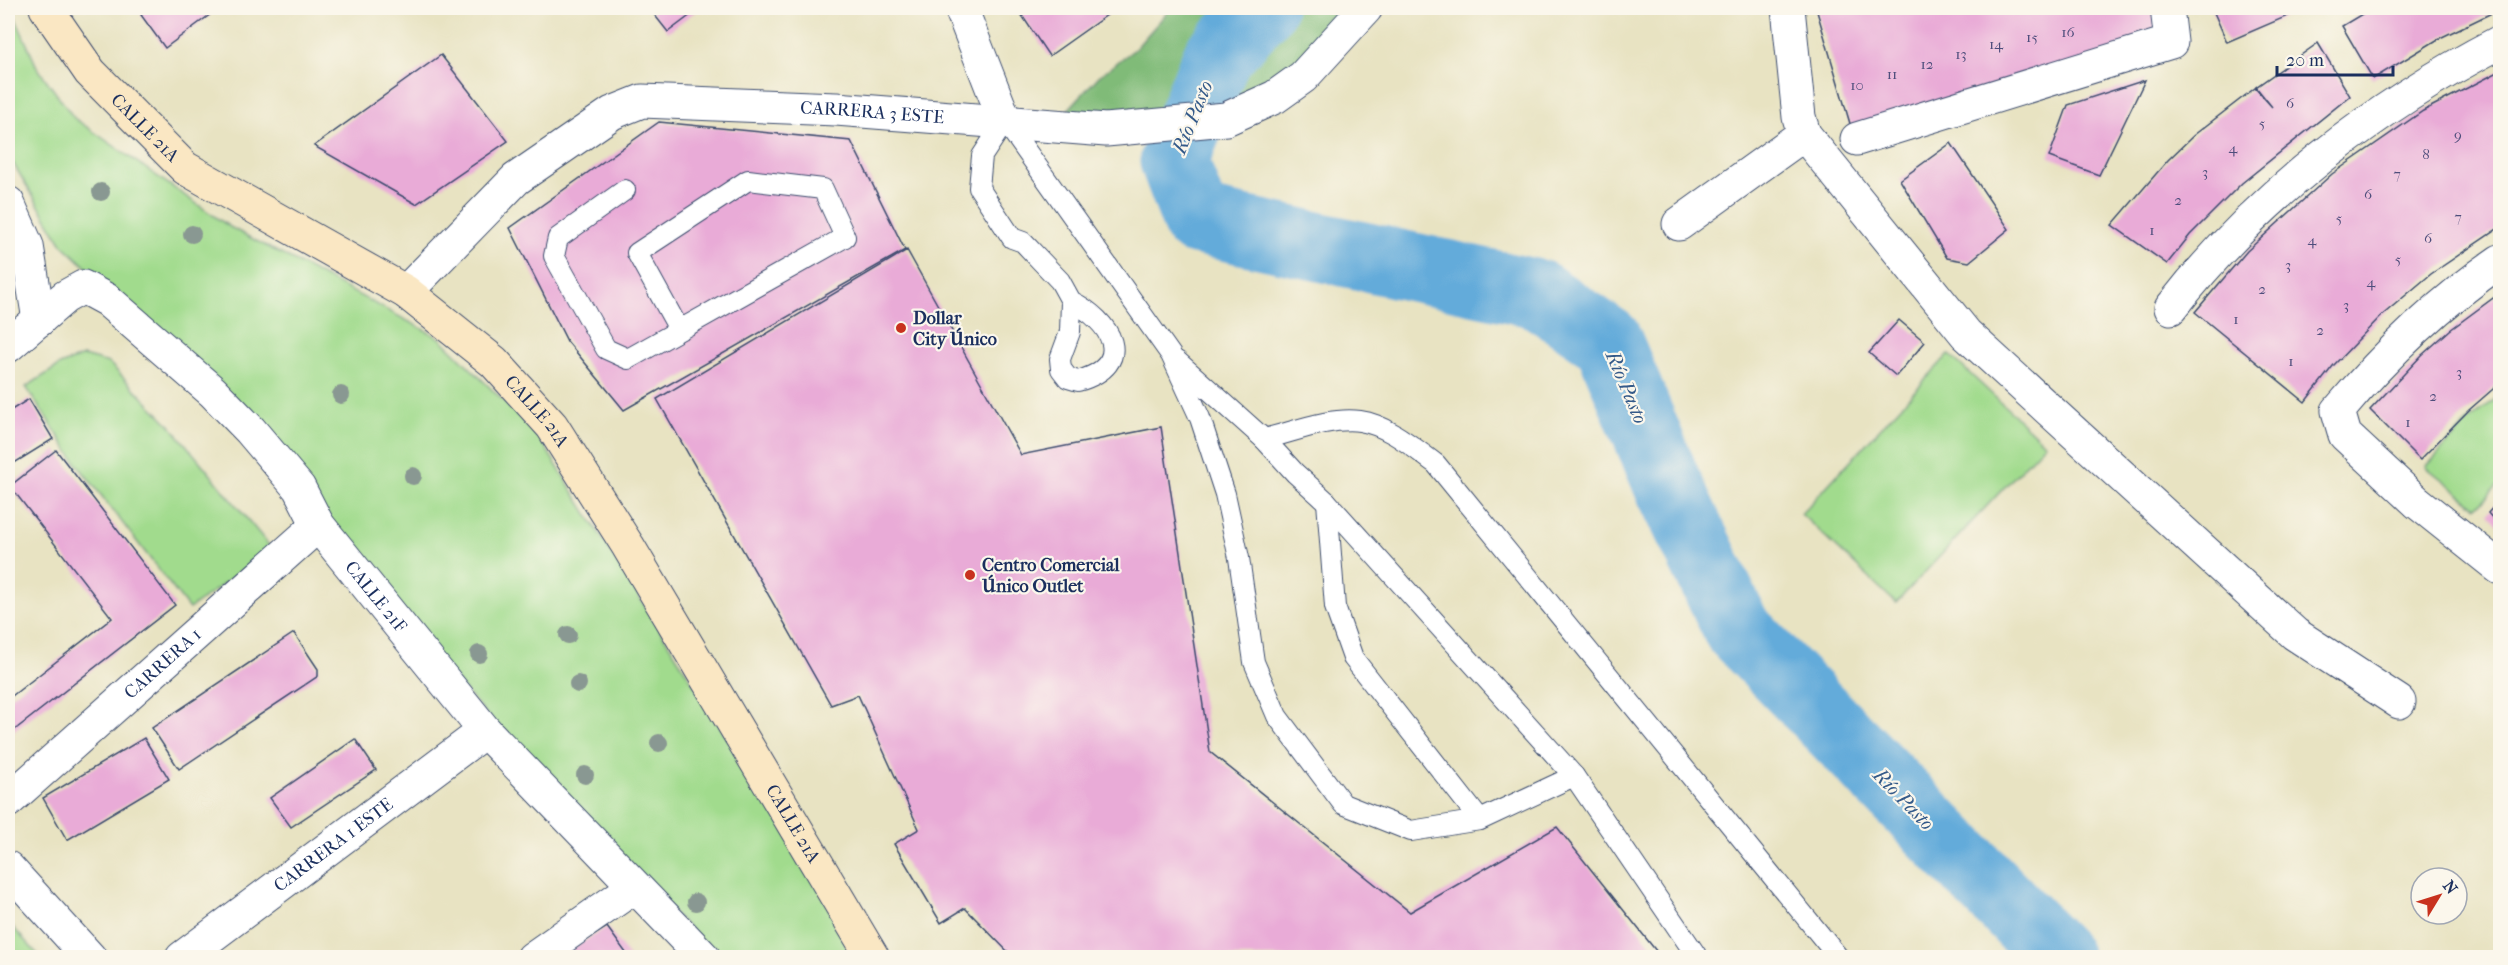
<svg xmlns="http://www.w3.org/2000/svg" width="2508" height="965" font-family="'IM FELL French Canon',serif">
	<style>
		.green { fill: #a1db8d; stroke: #5e8576; stroke-width: 1.5 }
		.forest { fill: #80bb78; stroke: #4e756b; stroke-width: 1.5 }
		.lines { fill: none; stroke-linecap: round; stroke-linejoin: round }
		.river { stroke: #63abda; stroke-width: 69 }
		.building { fill: #e9abd7 }
		.service-casing { stroke: #3a4a6d; stroke-width: 22 }
		.minor-casing { stroke: #3a4a6d; stroke-width: 35 }
		.secondary-casing { stroke: #3a4a6d; stroke-width: 35 }
		.service { stroke: #fff; stroke-width: 20 }
		.minor { stroke: #fff; stroke-width: 33 }
		.secondary { stroke: #fae7c3; stroke-width: 33 }
		.tree { fill: #899892 }
		.poi-dot { fill: #c8321e; stroke: #fbf7ec; stroke-width: 2 }
		.labels { text-anchor: middle; stroke-width: 4.5; stroke-linejoin: round; paint-order: stroke }
		.number-label { font-size: 15px; fill: #4e4e7c }
		.street-label { font-size: 18px; fill: #1b2f5e; stroke: #fbf7ec }
		.poi-label { font-size: 18px; font-weight: bold; fill: #1b2f5e; stroke: #fbf7ec; text-anchor: start }
		.water-label { font-size: 20px; font-style: italic; fill: #345a89; stroke: #fbf7ec }
	</style>
	<rect width="100%" height="100%" fill="#fbf7ec"/>
	<filter id="ink" filterUnits="userSpaceOnUse"><feTurbulence type="fractalNoise" baseFrequency=".0167" numOctaves="2"/><feDisplacementMap in="SourceGraphic" scale="12" xChannelSelector="R" yChannelSelector="G"/><feConvolveMatrix kernelMatrix="1 2 1 2 8 2 1 2 1" color-interpolation-filters="sRGB"/></filter>
	<filter id="wash" filterUnits="userSpaceOnUse"><feTurbulence type="fractalNoise" baseFrequency=".008" numOctaves="4" result="noise"/><feDisplacementMap in="SourceGraphic" scale="24" xChannelSelector="R" yChannelSelector="G"/><feGaussianBlur stdDeviation="1.35" result="paint"/><feColorMatrix in="noise" values="0 0 0 0 0 0 0 0 0 0 0 0 0 0 0 0 0 1.4 0 .05"/><feComposite in="paint" operator="in"/></filter>
	<g filter="url(#wash)">
		<rect width="100%" height="100%" fill="#e8e3c2"/>
		<g class="green">
			<polygon points="8,8 11,8 37,67 74,118 230,227 440,338 537,434 836,911 859,957 718,957 576,815 102,282 62,244 8,155"/>
			<polygon points="1949,354 2045,444 1896,603 1801,514"/>
			<polygon points="83,356 109,363 169,424 272,549 189,609 77,464 26,387 60,365"/>
			<polygon points="2500,395 2500,484 2477,507 2426,467 2466,424"/>
			<polygon points="8,922 40,957 8,957"/>
		</g>
		<g class="forest">
			<polygon points="1171,8 1249,8 1186,80 1173,110 1123,120 1067,111 1099,76 1135,49"/>
			<polygon points="1281,8 1354,8 1317,53 1233,101 1225,72"/>
		</g>
		<g class="lines">
			<polyline class="river" points="1262,8 1217,57 1174,161 1196,220 1538,294 1608,341 1667,483 1737,629 2059,958"/>
		</g>
		<g id="blocks">
			<g class="building">
				<polygon points="145,8 219,8 165,48 141,15"/>
				<polygon points="649,8 700,8 668,32"/>
				<polygon points="1017,8 1113,8 1114,10 1049,56"/>
				<polygon points="1816,8 2155,8 2164,37 1851,127"/>
				<polygon points="2212,8 2306,8 2227,42"/>
				<polygon points="2372,8 2500,8 2500,9 2440,38 2373,79 2342,26"/>
				<polygon points="2318,43 2350,96 2242,183 2190,235 2167,264 2112,225 2168,160 2194,135 2255,88 2272,107 2256,87"/>
				<polygon points="441,55 508,141 416,204 314,146"/>
				<polygon points="2500,71 2500,227 2431,274 2380,317 2333,366 2305,402 2195,312 2247,251 2332,174 2423,111"/>
				<polygon points="2145,80 2099,175 2049,157 2068,105"/>
				<polygon points="659,122 851,141 905,250 624,410 567,341 510,228"/>
				<polygon points="1951,143 2009,229 1969,262 1947,258 1900,180"/>
				<polygon points="907,250 1021,455 1161,427 1210,752 1410,912 1557,827 1661,957 1013,957 965,908 941,923 894,844 919,829 858,695 831,705 657,399"/>
				<polygon points="2500,293 2500,383 2469,410 2420,460 2370,410 2422,355 2450,330"/>
				<polygon points="1899,320 1925,342 1896,376 1869,353"/>
				<polygon points="29,399 53,439 8,467 8,412"/>
				<polygon points="56,450 175,605 8,735 8,699 112,618 10,486"/>
				<polygon points="2500,499 2500,527 2488,513"/>
				<polygon points="294,633 318,669 318,676 179,769 152,728"/>
				<polygon points="144,738 169,779 67,840 43,798"/>
				<polygon points="355,739 376,770 291,827 270,798"/>
				<polygon points="607,927 629,957 561,957 580,944"/>
			</g>
		</g>
	</g>
	<g filter="url(#ink)">
		<use href="#blocks" fill-opacity="0" stroke="#3a4a6d" stroke-width="1.5"/>
		<g class="lines">
			<g class="service-casing">
				<g id="service">
					<polyline points="625,190 558,238 554,256 606,349 628,359 845,237 823,189 748,180 637,253 675,322"/>
					<path d="M1071,301C1111,321 1137,364 1078,381L1068,378L1061,369L1060,359L1070,332L1071,301L1060,281L1040,260L1023,242L1012,238L979,188L982,156L1005,121L1171,355L1200,418L1225,494L1239,558L1254,662L1277,716L1343,804L1411,831L1480,820L1574,776"/>
					<polyline points="1177,361 1264,439 1295,473 1327,502 1574,776 1698,958"/>
					<path d="M1264,439C1294,432 1329,417 1360,421C1388,425 1414,448 1436,464L1839,958"/>
					<polyline points="1327,502 1335,607 1353,658 1480,820"/>
				</g>
			</g>
			<g class="minor-casing">
				<g id="minor">
					<polyline points="961,8 1005,121"/>
					<polyline points="1788,8 1799,117 1804,134"/>
					<polyline points="1857,139 2171,42 2167,8"/>
					<polyline points="8,203 27,246 39,320"/>
					<polyline points="1679,224 1804,134 1966,334 2295,634 2399,702"/>
					<path d="M2500,261C2439,303 2386,354 2338,411L2345,435L2417,502L2500,568"/>
					<path id="s1" d="M406,292L516,179L612,113L642,101L836,109L1106,130L1226,119L1275,97L1303,77L1366,8"/>
					<path d="M2171,308C2258,196 2375,107 2500,42"/>
					<path id="s2" d="M8,346L65,297L83,287L107,300L213,392L250,430L299,488L318,525L485,731L704,958"/>
					<path id="s3" d="M8,801L318,525"/>
					<polyline points="8,868 90,958"/>
					<path id="s4" d="M182,958L485,731"/>
					<polyline points="533,958 634,887"/>
				</g>
			</g>
			<g class="secondary-casing">
				<g id="secondary">
					<path id="s5" d="M46,8L90,72L185,168L406,292L494,362L552,426L628,546L873,958"/>
				</g>
			</g>
			<use href="#service" class="service"/>
			<use href="#minor" class="minor"/>
			<use href="#secondary" class="secondary"/>
		</g>
		<g class="tree">
			<circle cx="101" cy="192" r="9"/>
			<circle cx="192" cy="234" r="9"/>
			<circle cx="341" cy="395" r="9"/>
			<circle cx="413" cy="476" r="9"/>
			<circle cx="568" cy="635" r="9"/>
			<circle cx="479" cy="654" r="9"/>
			<circle cx="578" cy="684" r="9"/>
			<circle cx="659" cy="743" r="9"/>
			<circle cx="585" cy="775" r="9"/>
			<circle cx="696" cy="902" r="9"/>
		</g>
	</g>
	<g class="poi-dot">
		<circle cx="901" cy="328" r="6"/>
		<circle cx="970" cy="575" r="6"/>
	</g>
	<g class="labels">
		<g class="number-label">
			<text x="2068" y="37">16</text>
			<text x="2032" y="42">15</text>
			<text x="1996" y="49">14</text>
			<text x="1961" y="59">13</text>
			<text x="1927" y="69">12</text>
			<text x="1892" y="79">11</text>
			<text x="1857" y="90">10</text>
			<text x="2290" y="108">6</text>
			<text x="2262" y="128">5</text>
			<text x="2458" y="140">9</text>
			<text x="2233" y="153">4</text>
			<text x="2426" y="159">8</text>
			<text x="2205" y="177">3</text>
			<text x="2397" y="179">7</text>
			<text x="2368" y="199">6</text>
			<text x="2178" y="205">2</text>
			<text x="2458" y="222">7</text>
			<text x="2339" y="223">5</text>
			<text x="2152" y="235">1</text>
			<text x="2428" y="243">6</text>
			<text x="2312" y="245">4</text>
			<text x="2398" y="264">5</text>
			<text x="2288" y="270">3</text>
			<text x="2371" y="287">4</text>
			<text x="2262" y="294">2</text>
			<text x="2346" y="310">3</text>
			<text x="2236" y="324">1</text>
			<text x="2320" y="335">2</text>
			<text x="2291" y="366">1</text>
			<text x="2459" y="377">3</text>
			<text x="2433" y="401">2</text>
			<text x="2408" y="427">1</text>
		</g>
		<g class="street-label">
			<text dy="6" stroke="none"><textPath href="#s1" startOffset="537">CARRERA 3 ESTE</textPath></text>
			<text dy="6" stroke="none"><textPath href="#s5" startOffset="156">CALLE 21A</textPath></text>
			<text dy="6" stroke="none"><textPath href="#s5" startOffset="644">CALLE 21A</textPath></text>
			<text dy="6" stroke="none"><textPath href="#s2" startOffset="526">CALLE 21F</textPath></text>
			<text dy="6" stroke="none"><textPath href="#s3" startOffset="207">CARRERA 1</textPath></text>
			<text dy="6" stroke="none"><textPath href="#s5" startOffset="1130">CALLE 21A</textPath></text>
			<text dy="6" stroke="none"><textPath href="#s4" startOffset="189">CARRERA 1 ESTE</textPath></text>
		</g>
		<g class="poi-label">
			<text x="913" y="324">Dollar<tspan x="913" dy="21">City Único</tspan></text>
			<text x="982" y="571">Centro Comercial<tspan x="982" dy="21">Único Outlet</tspan></text>
		</g>
		<g class="water-label">
			<text transform="translate(1192 117) rotate(-68)" y="7">Río Pasto</text>
			<text transform="translate(1627 387) rotate(67)" y="7">Río Pasto</text>
			<text transform="translate(1904 799) rotate(46)" y="7">Río Pasto</text>
		</g>
	</g>
	<rect width="2508" height="965" fill="none" stroke="#fbf7ec" stroke-width="30"/>
	<g transform="translate(2439 896) rotate(52)"><circle r="28" fill="#fbf7ec" stroke="#a1a7b3" stroke-width="1.5"/>
	<path d="M0-4.5L10 22L0 15L-10 22Z" fill="#c8321e"/>
	<text y="-9" font-size="16" font-weight="bold" text-anchor="middle" fill="#1b2f5e">N</text>
	</g>
	<path d="M2277 66v9h116v-9" fill="none" stroke="#1b2f5e" stroke-width="3"/>
	<text x="2286" y="66" font-size="18" fill="#1b2f5e" stroke="#fbf7ec" stroke-width="4.5" paint-order="stroke">20 m</text>
</svg>
